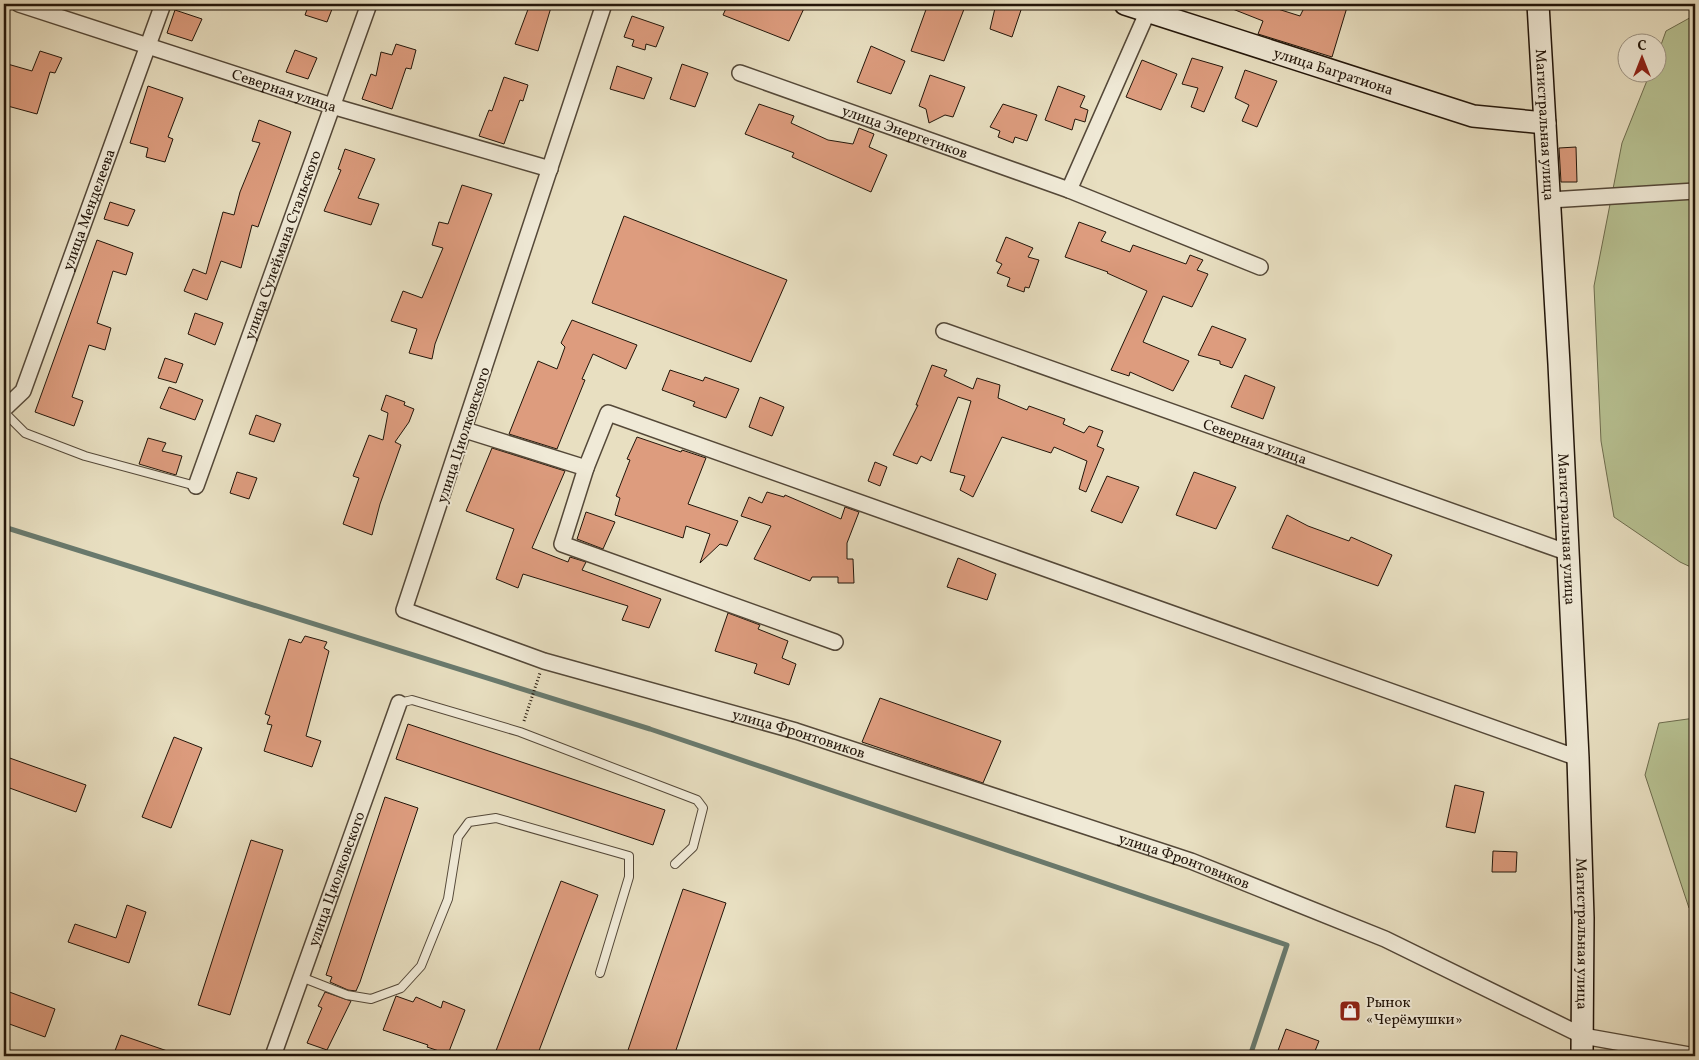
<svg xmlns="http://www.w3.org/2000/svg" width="1699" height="1060" font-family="Vollkorn,serif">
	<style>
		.green { fill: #b7c192; stroke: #6d6c4e }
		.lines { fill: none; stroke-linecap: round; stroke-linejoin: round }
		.stream { stroke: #697a6e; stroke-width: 5 }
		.building { fill: #dd9c7e; stroke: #23160a }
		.lane-casing { stroke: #544838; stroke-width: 10 }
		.street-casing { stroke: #544838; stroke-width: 18 }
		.secondary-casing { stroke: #23160a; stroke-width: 24 }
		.path { stroke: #23160a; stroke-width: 3; stroke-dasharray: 1 2.5; stroke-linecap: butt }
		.lane { stroke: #f0ead7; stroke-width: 8 }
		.street { stroke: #f0ead7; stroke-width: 15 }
		.secondary { stroke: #f0ead7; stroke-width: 21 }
		.labels { text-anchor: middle; stroke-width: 4; stroke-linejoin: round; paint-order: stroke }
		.street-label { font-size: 15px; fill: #23160a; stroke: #f0ead7 }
		.poi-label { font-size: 15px; fill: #23160a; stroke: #f0ead7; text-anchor: start }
	</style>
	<rect width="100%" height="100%" fill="#e8dfc1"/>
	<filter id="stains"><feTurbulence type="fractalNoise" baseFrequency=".004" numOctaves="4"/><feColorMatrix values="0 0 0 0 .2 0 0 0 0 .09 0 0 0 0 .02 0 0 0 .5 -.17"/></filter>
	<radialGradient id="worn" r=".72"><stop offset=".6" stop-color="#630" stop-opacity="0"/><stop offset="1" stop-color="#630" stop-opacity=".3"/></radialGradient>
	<g class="green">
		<polygon points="1695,15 1695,569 1680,562 1614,517 1601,441 1594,286 1622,143 1650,73 1656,72 1657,56 1666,31"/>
		<polygon points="1695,718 1695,913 1689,908 1645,775 1659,723"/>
	</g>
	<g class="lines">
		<polyline class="stream" points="4,527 650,729 1287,945 1250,1056"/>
	</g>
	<g class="building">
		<polygon points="309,4 334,4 327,22 305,15"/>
		<polygon points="530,4 552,4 538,51 515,44"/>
		<polygon points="728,4 806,4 789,41 723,15"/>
		<polygon points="928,4 966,4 944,61 911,51"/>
		<polygon points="996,4 1023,4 1012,37 990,29"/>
		<polygon points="1220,4 1262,4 1300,16 1306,4 1348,4 1332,57 1258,34 1263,21"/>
		<polygon points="175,10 202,19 192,41 167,33"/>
		<polygon points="632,16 664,27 656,47 646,44 645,50 632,46 634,40 624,37"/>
		<polygon points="396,44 416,50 411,69 406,68 392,109 362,99 371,74 376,76 381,52 392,55"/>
		<polygon points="871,46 905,61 891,94 857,82"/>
		<polygon points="295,50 317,58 308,79 286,72"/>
		<polygon points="40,51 62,58 55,73 50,72 37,114 4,105 4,63 32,71"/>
		<polygon points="1192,58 1223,67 1204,112 1191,107 1198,88 1182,84"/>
		<polygon points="1142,60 1177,74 1161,110 1126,97"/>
		<polygon points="682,64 708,73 695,107 670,99"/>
		<polygon points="617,66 652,78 644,99 610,89"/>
		<polygon points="1245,70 1277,81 1257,127 1242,121 1249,105 1235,98"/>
		<polygon points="930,75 965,87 953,117 945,115 929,123 926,109 919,106"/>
		<polygon points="504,77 528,85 523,101 520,100 504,144 479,136 489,110 492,111"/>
		<polygon points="148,86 183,98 168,137 173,139 165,162 146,157 148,148 130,143"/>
		<polygon points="1058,86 1085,96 1080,107 1088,110 1085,122 1075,119 1072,130 1045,120"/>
		<polygon points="759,104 794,116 791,123 828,140 853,144 859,128 874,134 869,147 887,155 871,192 792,157 794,153 745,134"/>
		<polygon points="1003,104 1037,115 1027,141 1015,137 1013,143 998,137 1000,131 990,127"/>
		<polygon points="259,120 291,132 258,227 252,225 241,268 221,261 207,300 184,291 193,269 206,274 223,212 234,215 240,192 260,143 252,141"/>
		<polygon points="1576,147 1577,182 1561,182 1559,148"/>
		<polygon points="345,149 375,159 358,198 379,204 371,225 324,211 341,170 338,169"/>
		<polygon points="462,185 492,194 435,344 432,359 409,353 417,329 391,321 403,291 422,298 443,248 432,245 439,222 448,224"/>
		<polygon points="110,202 135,210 128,226 104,219"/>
		<polygon points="624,216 787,280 751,362 592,303"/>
		<polygon points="1079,222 1106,232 1101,241 1130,252 1133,245 1186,264 1190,255 1203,260 1197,270 1208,274 1192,307 1163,296 1143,342 1189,361 1173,391 1130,372 1129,376 1111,370 1147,291 1107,273 1108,272 1065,257"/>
		<polygon points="1006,237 1033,248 1028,257 1039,260 1029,288 1025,287 1024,292 1007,286 1010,278 997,273 1002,264 996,261"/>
		<polygon points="97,240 133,253 126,275 113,271 97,323 111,328 105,350 89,345 72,397 83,401 74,426 35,412"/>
		<polygon points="195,313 223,323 215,345 188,334"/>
		<polygon points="572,320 637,345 626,369 593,354 582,379 585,380 557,449 509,434 538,361 557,369 565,347 561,343"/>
		<polygon points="1212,326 1246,339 1232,368 1220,364 1220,361 1198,355"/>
		<polygon points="165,358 183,364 176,383 158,378"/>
		<polygon points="932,365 947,370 944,376 973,389 977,378 1000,385 998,398 1027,410 1029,406 1065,419 1063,424 1084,433 1089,426 1103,431 1097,446 1104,449 1086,492 1079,489 1087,461 1054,447 1051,453 1002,437 973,497 960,490 965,476 950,472 971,401 958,397 931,461 921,456 917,464 893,455 918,405 916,405"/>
		<polygon points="670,370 703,381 705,377 739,389 726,418 693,406 695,402 662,390"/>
		<polygon points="1245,375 1275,387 1263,419 1231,407"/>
		<polygon points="169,387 203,400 195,420 160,408"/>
		<polygon points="386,395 405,402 404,405 414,409 409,422 395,442 401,445 380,504 372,535 343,524 359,478 353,476 369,435 383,440 388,413 381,410"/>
		<polygon points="760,397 784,407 772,436 749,427"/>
		<polygon points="256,415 281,424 274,442 249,434"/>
		<polygon points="637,437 681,452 682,450 706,458 688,504 738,521 727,546 720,544 700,563 710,534 686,526 683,538 615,515 620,498 616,496 630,460 627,459"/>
		<polygon points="148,438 166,443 162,451 182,456 176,475 139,464"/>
		<polygon points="492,448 565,471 532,548 568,562 570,557 586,562 582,570 661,599 649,628 622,620 628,606 523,574 518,588 496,579 514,529 466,511"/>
		<polygon points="875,462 887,467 880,486 868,481"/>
		<polygon points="237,472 257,478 249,499 230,493"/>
		<polygon points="1194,472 1236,487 1216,529 1176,515"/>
		<polygon points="1107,476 1139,487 1122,523 1091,511"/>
		<polygon points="767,492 784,497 785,495 841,519 845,507 859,512 847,543 847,559 853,559 854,583 838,583 838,577 812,577 810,581 754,559 771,526 741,516 749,497 762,503"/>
		<polygon points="586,512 615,522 603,549 577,539"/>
		<polygon points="1287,515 1308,526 1349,541 1351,537 1392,555 1378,586 1272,548"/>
		<polygon points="958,558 996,574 987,600 947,587"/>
		<polygon points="728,613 760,625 758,629 788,641 782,658 796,664 789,685 754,673 757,664 715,651"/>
		<polygon points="305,636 327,642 324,648 329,651 306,736 321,741 312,767 264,751 272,725 267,724 270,716 265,714 289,639 301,643"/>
		<polygon points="880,698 1001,741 983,783 862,742"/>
		<polygon points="408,724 665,810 653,845 396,759"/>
		<polygon points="174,737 202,748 171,828 142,817"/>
		<polygon points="4,756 86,785 76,812 4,786"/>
		<polygon points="1455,785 1484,792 1475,833 1446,827"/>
		<polygon points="385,797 418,808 360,982 356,991 348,990 330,982 332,977 326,975"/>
		<polygon points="251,840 283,850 230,1015 198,1005"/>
		<polygon points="1493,851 1517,852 1516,872 1492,872"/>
		<polygon points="561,881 598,895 537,1056 494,1056"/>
		<polygon points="683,889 726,903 674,1056 626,1056"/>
		<polygon points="127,905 146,912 129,963 68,942 75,924 116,938"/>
		<polygon points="4,990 55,1009 45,1037 4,1022"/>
		<polygon points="325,992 351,1001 327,1050 307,1043 322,1008 318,1006"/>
		<polygon points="396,996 413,1002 416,997 441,1008 443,1001 465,1010 448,1054 427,1047 428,1045 383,1030"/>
		<polygon points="1286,1029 1319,1041 1313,1056 1276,1056"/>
		<polygon points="121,1035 176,1054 176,1056 113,1056"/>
	</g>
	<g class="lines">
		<g class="lane-casing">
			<g id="lane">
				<polyline points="4,412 25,433 85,456 196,486"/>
				<polyline points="399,703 412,700 520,732 697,800 703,808 693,847 675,864"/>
				<polyline points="301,977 347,995 371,999 401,988 421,966 448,899 458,837 469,822 496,818 629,856 629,877 600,973"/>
			</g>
		</g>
		<g class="street-casing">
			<g id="street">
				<path id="s1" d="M19,4L332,106L550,169"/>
				<path id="s2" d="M604,4L404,610L544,661L796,731L1191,861L1385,939L1583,1036L1695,1056"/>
				<path id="s3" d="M740,73L1069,190L1260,267"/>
				<polyline points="1069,190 1148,11"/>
				<polyline points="1550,200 1695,191"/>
				<path id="s4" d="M944,331L1566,552"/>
				<path id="s5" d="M4,409L23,391L163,4"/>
				<polyline points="465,430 586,468 608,413 1578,758"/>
				<polyline points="586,468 562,544 835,642"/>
				<path id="s6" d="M196,486L369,4"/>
				<path id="s7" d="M273,1056L399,703"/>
			</g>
		</g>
		<g class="secondary-casing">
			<g id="secondary">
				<path id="s8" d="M1125,4L1473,116L1545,123"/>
				<path id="s9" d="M1538,4L1559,364L1578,758L1583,918L1582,1056"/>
			</g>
		</g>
		<polyline class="path" points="524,721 540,673"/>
		<use href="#lane" class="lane"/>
		<use href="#street" class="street"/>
		<use href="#secondary" class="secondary"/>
	</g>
	<defs>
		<g id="shop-square" transform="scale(1.125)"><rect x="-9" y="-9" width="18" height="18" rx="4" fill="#8f2418" stroke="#f0ead7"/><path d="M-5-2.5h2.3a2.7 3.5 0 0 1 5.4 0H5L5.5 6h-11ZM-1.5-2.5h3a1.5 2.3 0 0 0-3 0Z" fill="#fff"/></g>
	</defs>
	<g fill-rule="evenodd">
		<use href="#shop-square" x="1350" y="1011"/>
	</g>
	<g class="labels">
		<g class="street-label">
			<text dy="5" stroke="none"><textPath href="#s8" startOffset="219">улица Багратиона</textPath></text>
			<text dy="5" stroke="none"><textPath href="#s1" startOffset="279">Северная улица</textPath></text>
			<text dy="5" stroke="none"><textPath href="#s9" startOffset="121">Магистральная улица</textPath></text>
			<text dy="5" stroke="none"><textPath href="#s3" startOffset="175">улица Энергетиков</textPath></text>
			<text dy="5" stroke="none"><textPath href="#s5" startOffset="219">улица Менделеева</textPath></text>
			<text dy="5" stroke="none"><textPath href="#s6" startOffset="256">улица Сулеймана Стальского</textPath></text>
			<text transform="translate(463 435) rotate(-72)" y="5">улица Циолковского</text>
			<text dy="5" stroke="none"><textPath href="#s4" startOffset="330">Северная улица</textPath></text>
			<text dy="5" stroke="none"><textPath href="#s9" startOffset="526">Магистральная улица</textPath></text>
			<text dy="5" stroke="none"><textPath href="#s2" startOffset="1052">улица Фронтовиков</textPath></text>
			<text dy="5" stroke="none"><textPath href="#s2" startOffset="1458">улица Фронтовиков</textPath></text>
			<text dy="5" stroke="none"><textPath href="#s7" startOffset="188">улица Циолковского</textPath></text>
			<text dy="5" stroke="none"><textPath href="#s9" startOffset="931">Магистральная улица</textPath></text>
		</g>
		<g class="poi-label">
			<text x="1366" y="1007">Рынок<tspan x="1366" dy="17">«Черёмушки»</tspan></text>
		</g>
	</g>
	<rect width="1699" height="1060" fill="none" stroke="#e8dfc1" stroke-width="20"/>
	<rect x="5" y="5" width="1689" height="1050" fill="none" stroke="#23160a" stroke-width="2.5"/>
	<rect x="10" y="10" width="1679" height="1040" fill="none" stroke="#23160a"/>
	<g transform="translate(1642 58)"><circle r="24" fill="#f0ead7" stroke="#9e9585"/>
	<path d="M0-4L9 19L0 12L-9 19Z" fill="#8f2418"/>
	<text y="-8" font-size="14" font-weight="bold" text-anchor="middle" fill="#23160a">С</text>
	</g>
	<rect width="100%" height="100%" filter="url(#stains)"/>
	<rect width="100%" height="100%" fill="url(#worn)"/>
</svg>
